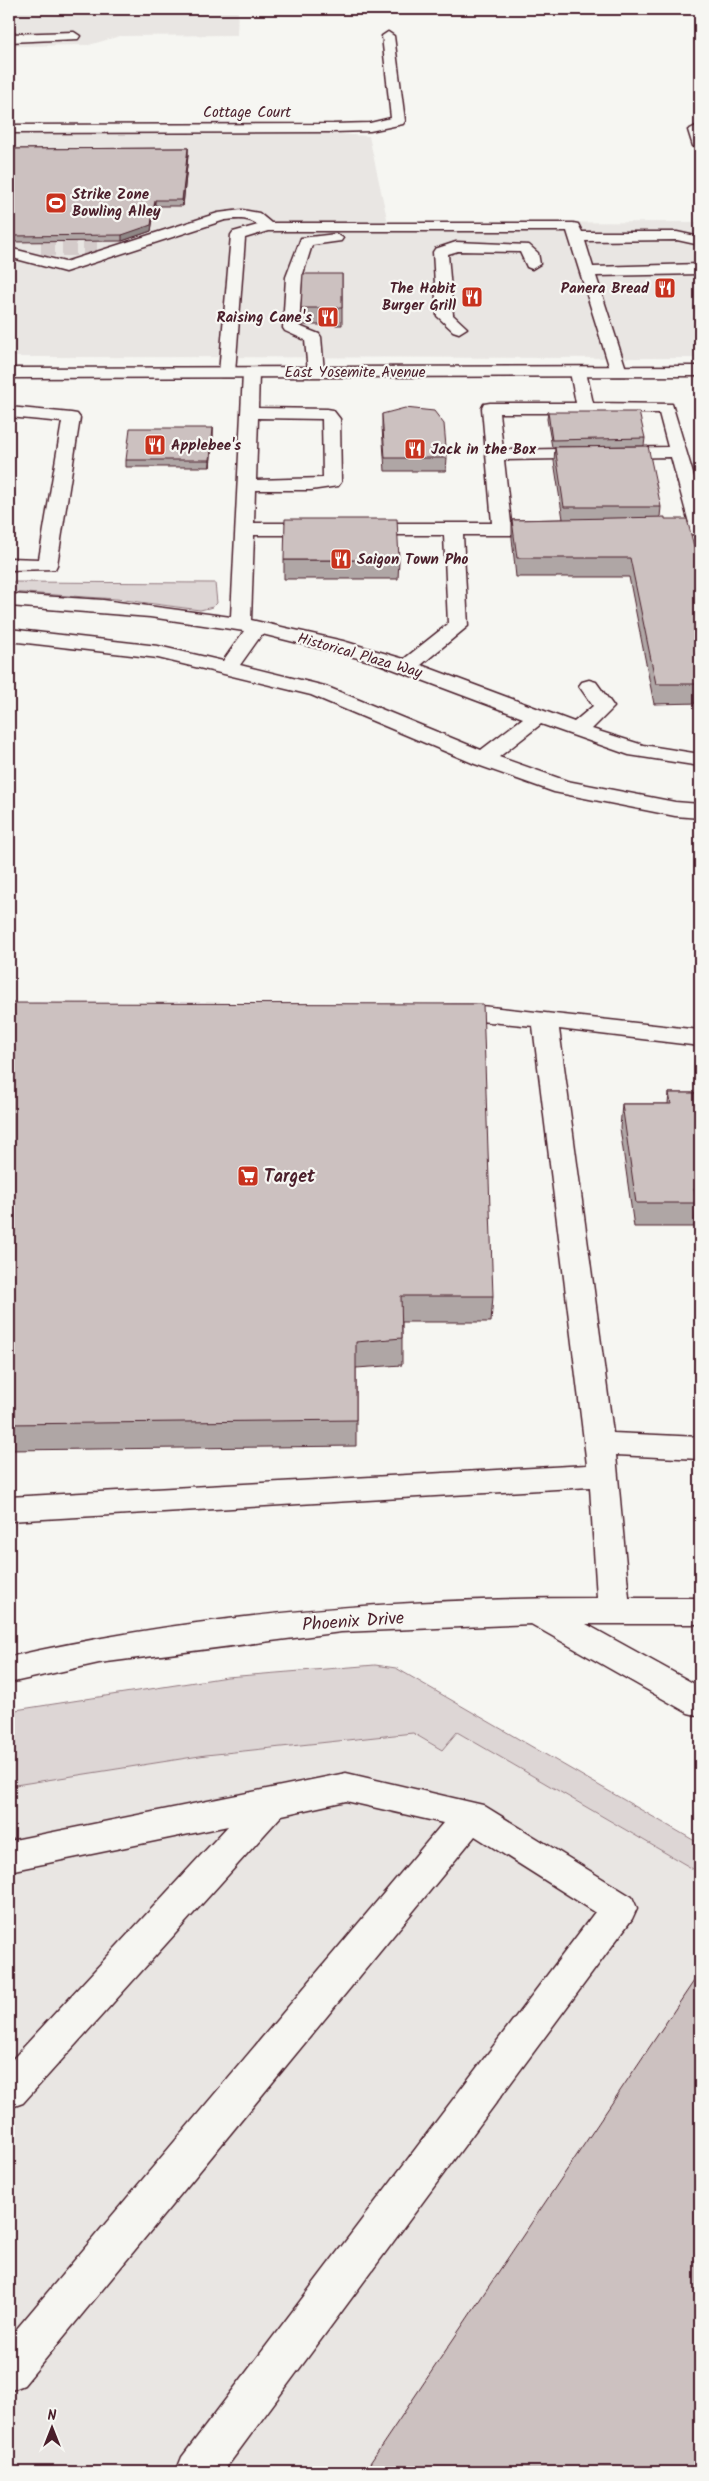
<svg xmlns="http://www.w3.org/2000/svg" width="709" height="2481" font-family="Kalam,sans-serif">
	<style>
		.built { fill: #e9e6e3 }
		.green { fill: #ddd6d5; stroke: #947a80 }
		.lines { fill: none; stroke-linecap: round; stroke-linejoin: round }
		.minor-tunnel { stroke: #d4cbca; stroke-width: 14; stroke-dasharray: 14 7; stroke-linecap: butt }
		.minor-casing { stroke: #4a1f2b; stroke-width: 3 }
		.major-casing { stroke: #4a1f2b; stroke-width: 3 }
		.minor { fill: #f6f6f2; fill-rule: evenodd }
		.major { fill: #f6f6f2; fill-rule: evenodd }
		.wall { fill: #afa6a5; stroke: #4a1f2b }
		.shaded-wall { fill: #8f8786; stroke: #4a1f2b }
		.building { fill: #ccc1c0; stroke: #4a1f2b }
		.labels { text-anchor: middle; stroke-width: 4.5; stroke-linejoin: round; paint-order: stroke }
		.far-street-label { font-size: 15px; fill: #4a1f2b; stroke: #f6f6f2 }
		.far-poi-label { font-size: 15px; font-weight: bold; fill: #4a1f2b; stroke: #f6f6f2; text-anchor: start }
		.poi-label { font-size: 18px; font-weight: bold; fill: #4a1f2b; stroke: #f6f6f2; text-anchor: start }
		.street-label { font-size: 18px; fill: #4a1f2b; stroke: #f6f6f2 }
	</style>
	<rect width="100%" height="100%" fill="#f6f6f2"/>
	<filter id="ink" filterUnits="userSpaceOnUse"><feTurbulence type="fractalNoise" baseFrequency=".02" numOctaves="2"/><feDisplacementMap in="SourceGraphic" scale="10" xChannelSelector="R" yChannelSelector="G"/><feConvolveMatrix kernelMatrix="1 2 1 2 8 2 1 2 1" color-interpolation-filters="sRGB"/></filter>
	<g filter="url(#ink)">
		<g class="built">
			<polygon points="9,9 238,9 237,35 120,36 89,45 9,46"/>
			<polygon points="306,132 369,136 388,223 700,222 700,358 9,357 9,134"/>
			<polygon points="457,1732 700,1873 700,2472 9,2472 9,1786 206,1755 413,1733 442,1750"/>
		</g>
		<g class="green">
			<polygon points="9,582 215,583 217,603 213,607 200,610 117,599 9,592"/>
			<polygon points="375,1665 396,1668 700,1844 700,1873 457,1732 442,1750 413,1733 206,1755 9,1786 9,1711 227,1677"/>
		</g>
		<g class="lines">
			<polyline class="minor-tunnel" points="41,249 100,249"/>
			<g class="minor-casing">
				<g id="minor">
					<polygon points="74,32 80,36 78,39 9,42 9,34"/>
					<polygon points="388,32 394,36 405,121 403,124 370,131 333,132 9,133 9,125 333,124 370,123 391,118 382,36"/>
					<polygon points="700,124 700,150 693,146 688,130"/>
					<path d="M242,210L259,213L271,223H573L578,224L582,232H677L700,237V245L677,240L585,241L593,267L700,264V274L596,276L627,372L625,376H613L611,372L567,231H268L245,238L235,373L233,377H221L219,373L231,235L233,232L258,225C248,217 237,219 225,220L65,272L9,257V248L65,262L218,213Z"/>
					<polygon points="336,234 343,238 341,241 312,245 302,277 299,326 319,334 321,337 324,372 322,376 310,376 308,372 305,340 285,331 283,328 286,277 301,238"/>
					<polygon points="456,242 529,245 538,253 540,264 532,269 527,267 520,252 458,251 448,254 453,315 467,328 459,333 453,331 437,316 433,252 435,249"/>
					<path d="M578,367L584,368L586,372L593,403L672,404L700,497V534L652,535L645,533L643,529L645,525L689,523L671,457L504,460L511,523L556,525L558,529L556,533L549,535H463L468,626L421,665L574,722L593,706L579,686L582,682L589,680L596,682L614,707L592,729L643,745L700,754V766L629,755L541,724L499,757L567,781L675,802L700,804V818L675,816L554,792L475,764L311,695L158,658L9,641V629L158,646L223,661L244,631L150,617L9,606V594L103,600L231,617L243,373L245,369H257L259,373L258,408L327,409L333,410L340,419L341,482L338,486L311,490H255L254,523H492L482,408L484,404L490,403H576L570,372L572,368ZM499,413H659L668,447L503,450ZM258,418L322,419L323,478L256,480ZM254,535H444L448,624L404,659L343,641L251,620ZM262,634L374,662L523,718L481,750L325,686L240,665Z"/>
					<polygon points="9,407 71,413 77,414 80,418 57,565 55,569 9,570 9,558 39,559 62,422 9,417"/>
					<path d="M446,1005H472L700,1030V1046L559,1029L613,1433L700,1437V1459L616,1455L629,1598H700V1624H586L700,1687V1716L688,1713L531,1624L341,1632L99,1663L9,1683V1657C201,1613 400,1598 597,1598L590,1487L9,1521V1497L587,1465L533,1026L437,1017L434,1012L437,1007Z"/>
					<polygon points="346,1773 483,1805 632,1897 637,1908 632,1919 223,2472 176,2472 182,2457 595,1912 475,1836 24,2385 9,2391 9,2338 443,1823 346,1801 282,1815 23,2103 9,2108 9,2063 228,1826 9,1871 9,1841"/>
				</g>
			</g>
			<g class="major-casing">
				<polygon id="major" points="700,366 700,376 9,378 9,368"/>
			</g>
			<use href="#minor" class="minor"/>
			<use href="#major" class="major"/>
		</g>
		<g class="wall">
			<polygon points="188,148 188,155 183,206 155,206 151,231 122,241 9,242 9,149"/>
			<polygon points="342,274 342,325 301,325 301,308"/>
			<polygon points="548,412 645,438 644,446 552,447 547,419"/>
			<polygon points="382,414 447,458 446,471 385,471 382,427"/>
			<polygon points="213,428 213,435 210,467 126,467 126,460"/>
			<polygon points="555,447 661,507 660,517 665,519 697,558 700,558 700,703 654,704 629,577 516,577 512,538 512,520 563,519 554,461"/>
			<polygon points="284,560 399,560 398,579 284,579"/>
			<polygon points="9,1003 493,1296 491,1322 402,1322 402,1365 356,1368 356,1446 9,1450"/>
			<polygon points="669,1093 700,1093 700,1213 696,1213 694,1227 634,1227 620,1128 622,1104 668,1104"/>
		</g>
		<g class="shaded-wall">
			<polygon points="188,148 188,155 183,206 182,200"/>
			<polygon points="155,200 155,206 151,231 122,241 122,235"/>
			<polygon points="213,428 213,435 210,467 210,460"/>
		</g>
		<g class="building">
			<polygon points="188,148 182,200 155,200 151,225 122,235 9,236 9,149"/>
			<polygon points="303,274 342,274 342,308 301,308"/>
			<polygon points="405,408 434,411 444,424 447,458 385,458 382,414"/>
			<polygon points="548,412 639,412 645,438 552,440"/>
			<polygon points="130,428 213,428 210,460 126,460"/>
			<polygon points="648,446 661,507 564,507 555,447"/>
			<polygon points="665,517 665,519 687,519 697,558 700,558 700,684 656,684 630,558 517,558 512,520"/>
			<polygon points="285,519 397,519 399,560 284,560"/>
			<polygon points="9,1003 483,1004 493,1296 401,1296 402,1338 356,1342 356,1420 9,1424"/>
			<polygon points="669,1093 700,1093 700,1189 694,1189 697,1203 636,1203 622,1104 671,1104"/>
			<polygon points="700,1972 700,2472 364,2472"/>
		</g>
	</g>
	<defs>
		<g id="stadium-square" transform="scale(1.125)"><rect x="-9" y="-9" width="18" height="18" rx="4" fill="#c8321e" stroke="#f6f6f2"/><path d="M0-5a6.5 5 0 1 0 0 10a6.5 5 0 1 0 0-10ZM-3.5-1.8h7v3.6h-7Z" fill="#fff"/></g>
		<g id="restaurant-square" transform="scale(1.125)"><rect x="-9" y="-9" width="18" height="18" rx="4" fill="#c8321e" stroke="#f6f6f2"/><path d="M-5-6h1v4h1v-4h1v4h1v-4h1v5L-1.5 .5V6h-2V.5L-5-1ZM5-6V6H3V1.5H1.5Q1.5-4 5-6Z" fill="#fff"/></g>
		<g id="supermarket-square" transform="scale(1.125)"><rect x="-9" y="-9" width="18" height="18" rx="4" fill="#c8321e" stroke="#f6f6f2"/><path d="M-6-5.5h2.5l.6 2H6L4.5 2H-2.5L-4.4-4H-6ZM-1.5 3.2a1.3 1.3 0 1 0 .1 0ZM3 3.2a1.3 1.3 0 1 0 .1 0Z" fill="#fff"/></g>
	</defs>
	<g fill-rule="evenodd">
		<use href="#stadium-square" x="56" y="203"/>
		<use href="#restaurant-square" x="665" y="288"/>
		<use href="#restaurant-square" x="472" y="297"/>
		<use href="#restaurant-square" x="328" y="317"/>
		<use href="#restaurant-square" x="155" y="445"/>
		<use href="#restaurant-square" x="415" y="449"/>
		<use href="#restaurant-square" x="341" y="559"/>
		<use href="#supermarket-square" x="248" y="1176"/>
	</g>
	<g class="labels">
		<g class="far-street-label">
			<text x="247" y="117">Cottage Court</text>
			<text x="355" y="377">East Yosemite Avenue</text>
			<text transform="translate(360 655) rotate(16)" y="5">Historical Plaza Way</text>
		</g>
		<g class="far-poi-label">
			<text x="72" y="199">Strike Zone<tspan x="72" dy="17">Bowling Alley</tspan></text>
			<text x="456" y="293" text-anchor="end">The Habit<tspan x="456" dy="17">Burger Grill</tspan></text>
			<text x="649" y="293" text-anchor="end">Panera Bread</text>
			<text x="312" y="322" text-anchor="end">Raising Cane's</text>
			<text x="171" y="450">Applebee's</text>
			<text x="431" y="454">Jack in the Box</text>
			<text x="357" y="564">Saigon Town Pho</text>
		</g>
		<g class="poi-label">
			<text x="264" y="1182">Target</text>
		</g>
		<g class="street-label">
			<text transform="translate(353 1621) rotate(-4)" y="6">Phoenix Drive</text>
		</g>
	</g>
	<rect width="709" height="2481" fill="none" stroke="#f6f6f2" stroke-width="30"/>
	<rect x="15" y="15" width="679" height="2451" fill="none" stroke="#4a1f2b" stroke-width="2" filter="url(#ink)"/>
	<g transform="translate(52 2428)" stroke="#f6f6f2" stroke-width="4" paint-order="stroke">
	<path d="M0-4L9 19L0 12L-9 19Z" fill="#4a1f2b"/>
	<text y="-8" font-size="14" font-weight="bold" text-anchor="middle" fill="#4a1f2b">N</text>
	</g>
</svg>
